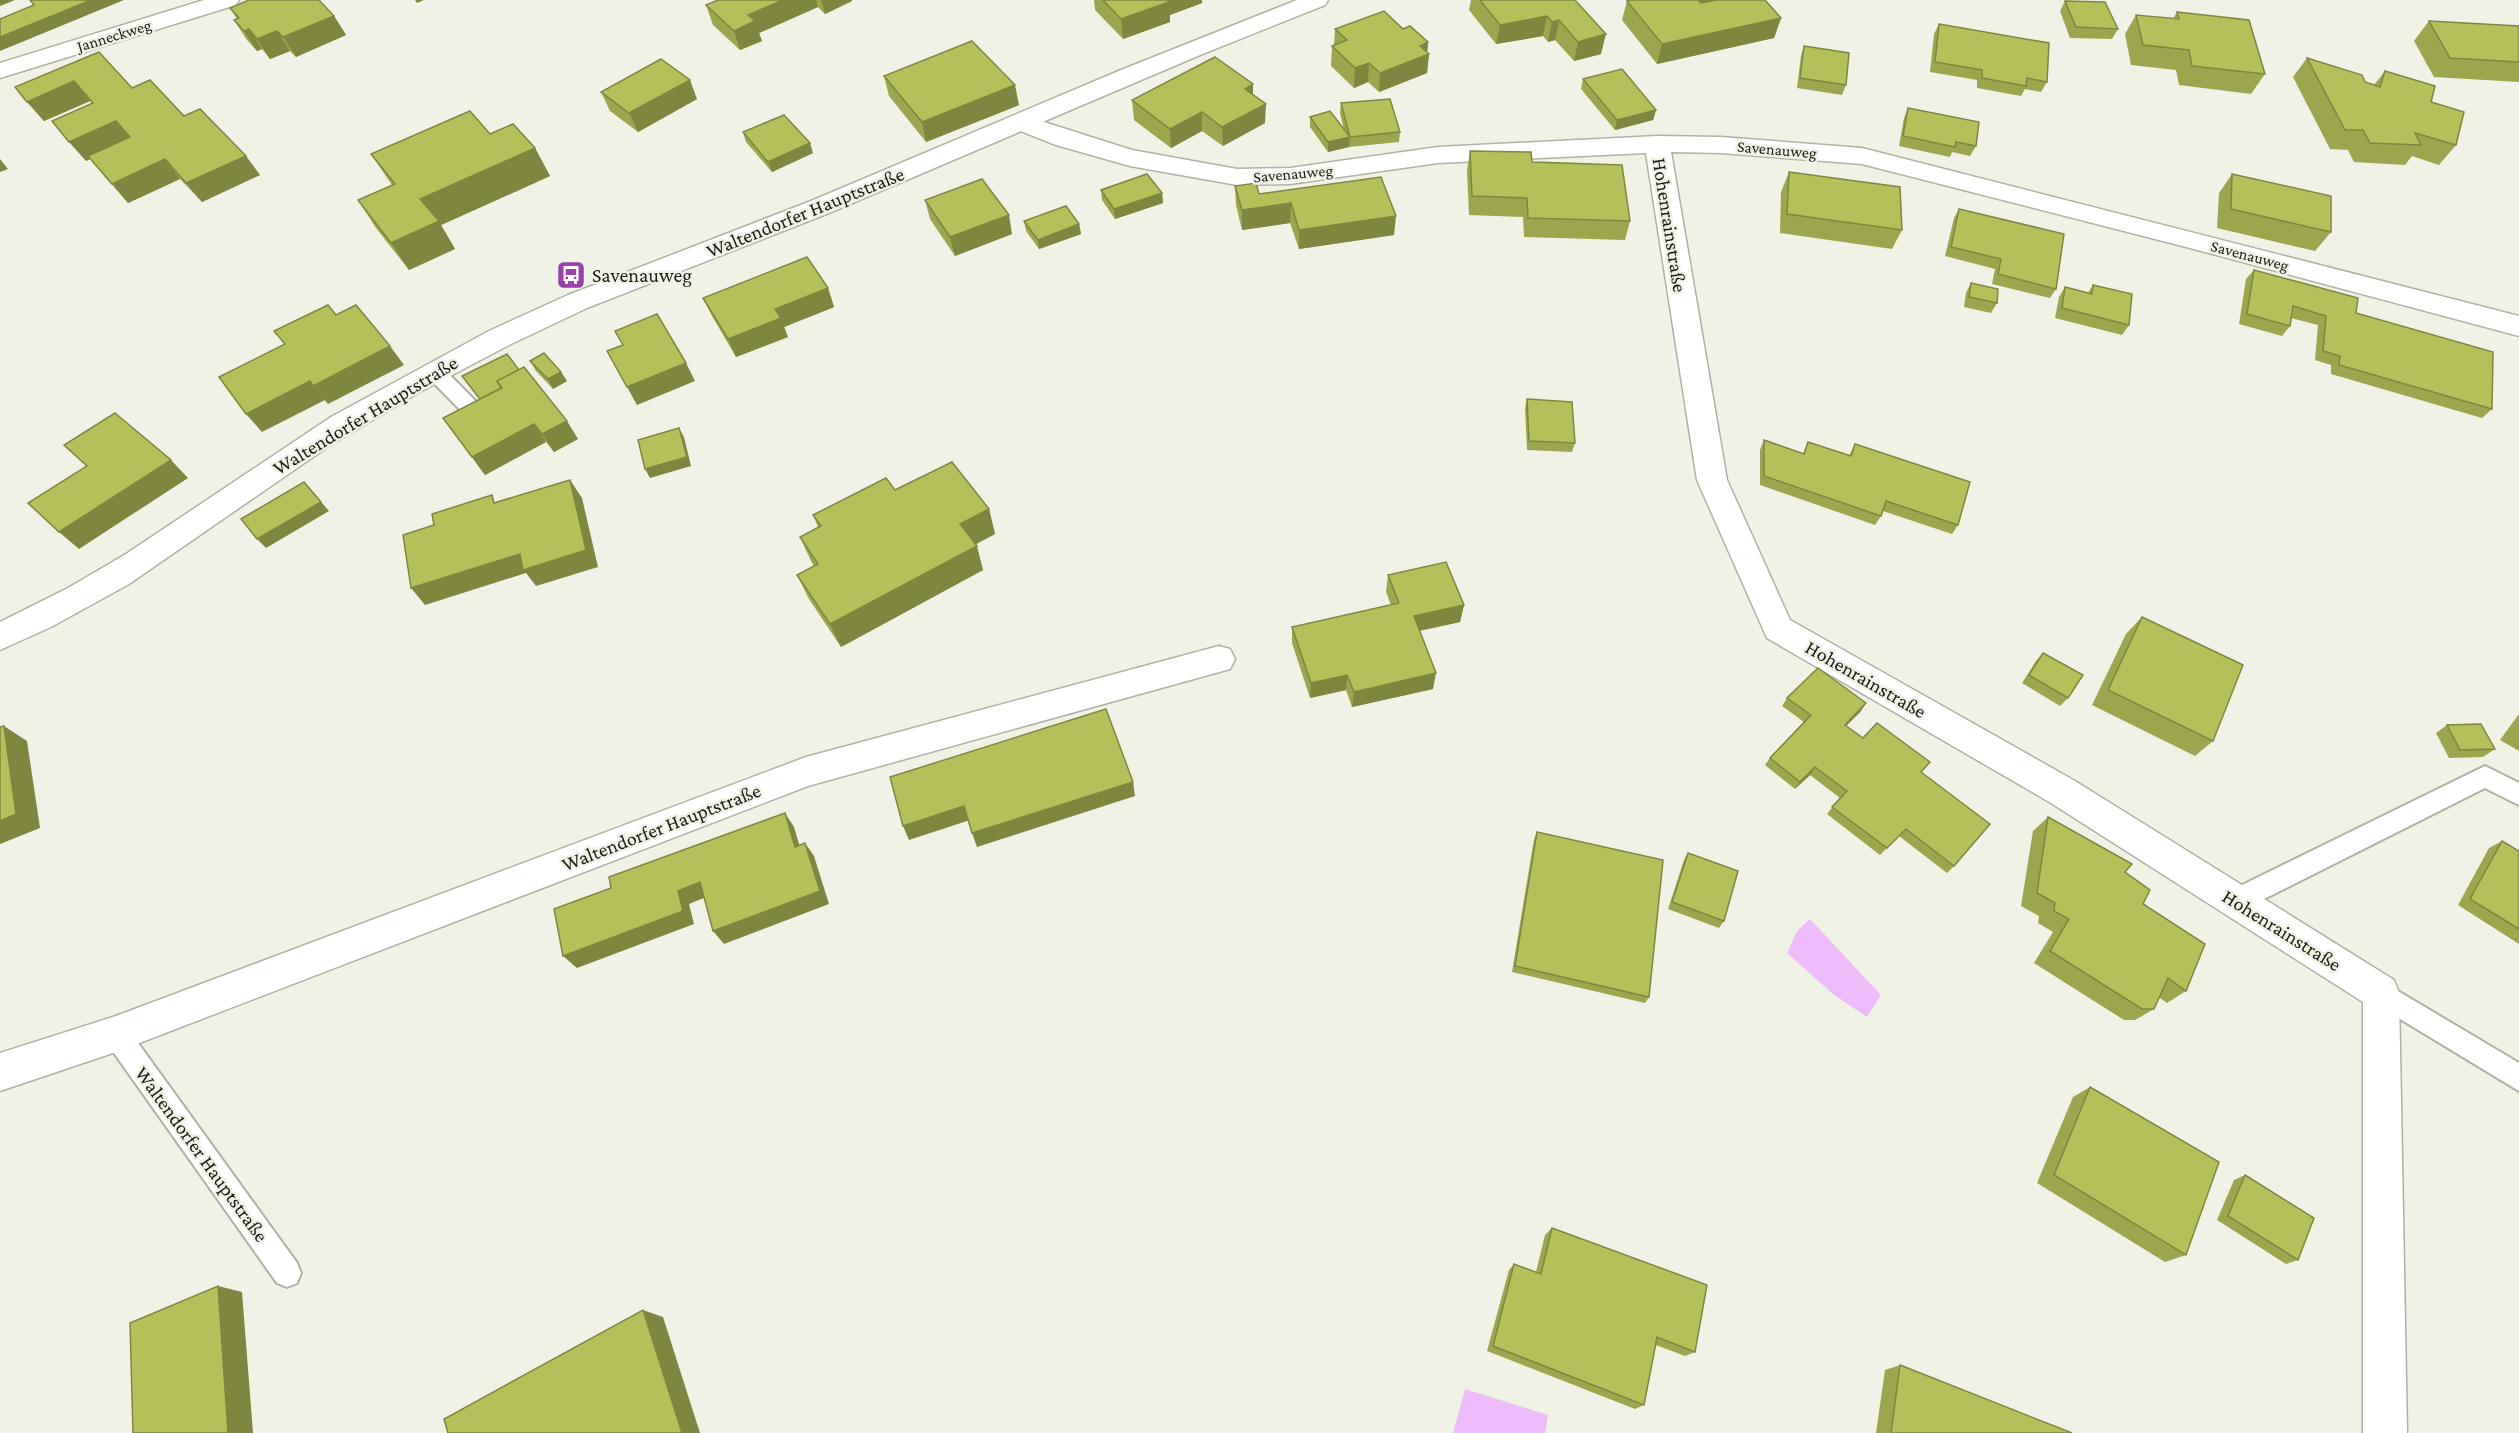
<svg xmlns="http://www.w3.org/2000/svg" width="2519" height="1433" font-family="'Crimson Pro',serif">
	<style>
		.water { fill: #efbcfb }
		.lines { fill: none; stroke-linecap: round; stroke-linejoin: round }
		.service-casing { stroke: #afb1a5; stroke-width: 4 }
		.minor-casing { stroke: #afb1a5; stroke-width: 3 }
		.secondary-casing { stroke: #afb1a5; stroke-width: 3 }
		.service { fill: #fff; fill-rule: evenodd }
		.minor { fill: #fff; fill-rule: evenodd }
		.secondary { fill: #fff; fill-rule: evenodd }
		.wall { fill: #9da54e }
		.shaded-wall { fill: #7f8640 }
		.building { fill: #b6c05b; stroke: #7f8640; stroke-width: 1.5 }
		.labels { text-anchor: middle; stroke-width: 5; stroke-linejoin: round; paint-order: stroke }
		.far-street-label { font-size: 16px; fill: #1b1c18; stroke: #f0f2e6 }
		.street-label { font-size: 20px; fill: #1b1c18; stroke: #f0f2e6 }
		.poi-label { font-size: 20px; fill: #1b1c18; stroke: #f0f2e6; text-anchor: start }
	</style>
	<rect width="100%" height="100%" fill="#f0f2e6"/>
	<g class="water">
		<polygon points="1810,919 1881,995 1867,1017 1834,995 1787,953 1797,931"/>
		<polygon points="1465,1389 1548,1415 1545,1433 1453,1433"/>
	</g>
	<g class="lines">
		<g class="service-casing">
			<g id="service">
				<polygon points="435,365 442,367 491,417 494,422 491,427 484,429 477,427 428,377 425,372 428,367"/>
				<polygon points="2485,766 2519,783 2519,805 2485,788 2244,909 2235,912 2226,909 2223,901 2226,893"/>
				<polygon points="2381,981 2519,1063 2519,1091 2372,1002 2368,993 2372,984"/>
				<polygon points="116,1022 125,1025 297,1263 301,1273 297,1283 287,1287 277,1283 107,1043 103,1034 107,1025"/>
			</g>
		</g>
		<g class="minor-casing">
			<g id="minor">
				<polygon points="204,0 239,0 236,5 0,78 0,63"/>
				<polygon points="1022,115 1132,150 1237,169 1290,168 1438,147 1657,136 1721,137 1862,148 2519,316 2519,336 2190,248 1862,164 1721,153 1671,152 1727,480 1790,620 2075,781 2394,980 2399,993 2407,1433 2363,1433 2363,1002 2051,803 1767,638 1697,480 1646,153 1438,163 1290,184 1237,185 1130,166 1056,145 1013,128 1010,123 1013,118"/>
				<polygon points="1219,646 1230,649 1235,659 1230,669 808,786 116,1052 0,1091 0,1053 116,1016 806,757"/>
			</g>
		</g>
		<g class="secondary-casing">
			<polygon id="secondary" points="1297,0 1328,0 1325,5 1200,55 829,213 587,308 509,345 418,393 329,446 129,584 51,627 0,650 0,622 68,588 126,554 331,417 489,331 568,295 811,201 1121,70"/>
		</g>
		<use href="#service" class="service"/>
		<use href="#minor" class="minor"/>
		<use href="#secondary" class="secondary"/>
	</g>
	<g class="wall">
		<polygon points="718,0 852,0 852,1 825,14 818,7 759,33 762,41 740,50 713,25 706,5"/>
		<polygon points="1094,0 1202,0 1202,3 1170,15 1170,22 1123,39 1095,10"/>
		<polygon points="1471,0 1575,0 1601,54 1574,61 1555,40 1548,42 1543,36 1496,44 1469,10"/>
		<polygon points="1631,0 1765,0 1781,18 1774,38 1657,64 1622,20 1627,1"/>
		<polygon points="2065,1 2118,29 2112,39 2070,38 2060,11"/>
		<polygon points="230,8 334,16 346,35 296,57 290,51 270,59 262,49 257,51 247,40 234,20 237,19"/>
		<polygon points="2177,12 2265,74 2251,94 2179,85 2176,70 2131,65 2125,34 2136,15 2173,19"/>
		<polygon points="2429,21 2519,26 2519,82 2434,77 2414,41"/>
		<polygon points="1939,24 2047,82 2041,92 2025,89 2021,96 1977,88 1977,80 1930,72 1934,34"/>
		<polygon points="1335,29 1403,29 1428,42 1427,52 1429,54 1427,73 1379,92 1368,82 1354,88 1331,66 1332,46 1334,45"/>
		<polygon points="1804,46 1846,85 1842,95 1797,88 1801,56"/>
		<polygon points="2307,58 2365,82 2374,85 2385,71 2431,102 2456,145 2439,165 2412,156 2405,165 2354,162 2348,150 2330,149 2293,77"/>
		<polygon points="884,76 1019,105 926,142 889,96"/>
		<polygon points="1583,79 1656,110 1653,120 1615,130 1581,89"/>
		<polygon points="15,87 132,88 184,116 260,175 202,202 180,179 128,203 90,159 86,161 92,103 90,101 44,121"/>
		<polygon points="601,92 697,99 638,132 610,111"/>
		<polygon points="1253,94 1265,123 1223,146 1202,131 1171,148 1134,120 1132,100"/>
		<polygon points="1341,103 1400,132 1399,142 1349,147 1328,152 1310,127 1310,117 1344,130 1340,113"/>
		<polygon points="1908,108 1976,146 1970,156 1952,152 1950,157 1899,146 1904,118"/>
		<polygon points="743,132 813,153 772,172 746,142"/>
		<polygon points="490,134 535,148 550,176 441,225 455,249 409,270 376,228 358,200 392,185 371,154"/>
		<polygon points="1470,151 1532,162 1630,221 1625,240 1524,237 1523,217 1469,215 1467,170"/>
		<polygon points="1789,172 1902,230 1892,249 1780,233 1781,192"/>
		<polygon points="2232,174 2331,232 2315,251 2217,228 2219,193"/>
		<polygon points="1235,186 1259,194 1394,235 1299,249 1290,223 1242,230 1236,205"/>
		<polygon points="1101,190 1162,193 1163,203 1115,219 1102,200"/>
		<polygon points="925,200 1012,234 955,256 930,219"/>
		<polygon points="1959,209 2056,289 2050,298 1992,284 1995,269 1945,256 1954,218"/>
		<polygon points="1024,221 1079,224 1081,234 1039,249 1026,231"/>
		<polygon points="2254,270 2356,313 2492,409 2482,418 2331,374 2331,365 2315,360 2318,325 2291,318 2290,326 2282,336 2239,324 2246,279"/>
		<polygon points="1971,283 1997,303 1991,313 1964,307 1966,293"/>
		<polygon points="2093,285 2129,325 2122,335 2055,318 2059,297 2065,287 2088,293"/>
		<polygon points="828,288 834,307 784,327 788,337 736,357 712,316 703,298"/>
		<polygon points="530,361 561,372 567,381 553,389 536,371"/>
		<polygon points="519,370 578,439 554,452 546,442 485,475 443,418 480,400 462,376"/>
		<polygon points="1527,399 1575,443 1572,452 1527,450 1525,408"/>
		<polygon points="1764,440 1803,454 1808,442 1849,456 1855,444 1958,525 1952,534 1883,511 1881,516 1875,525 1760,485 1760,450"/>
		<polygon points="895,490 989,509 995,534 975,544 983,570 841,647 809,599 797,575 814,566 811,561 800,537 818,527 813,515"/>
		<polygon points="1388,575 1464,605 1460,622 1420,631 1433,689 1352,707 1346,690 1310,698 1292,643 1292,627 1391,605 1386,592"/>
		<polygon points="2142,617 2213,741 2195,756 2092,705 2126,634"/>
		<polygon points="2043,653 2068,698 2060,706 2022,683 2036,661"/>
		<polygon points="1787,698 1861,711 1846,726 1863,738 1921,772 1954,866 1947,873 1899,836 1880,855 1827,814 1840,798 1810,775 1795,789 1765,765 1770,758 1804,722 1782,706"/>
		<polygon points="2519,714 2519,751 2500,740"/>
		<polygon points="2447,725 2495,749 2483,757 2449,758 2436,733"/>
		<polygon points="2048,817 2125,872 2143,904 2186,991 2167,1003 2159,997 2154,1009 2135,1020 2124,1020 2034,963 2053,932 2038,923 2039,916 2021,906 2033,831"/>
		<polygon points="1537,832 1649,997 1645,1003 1512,972 1534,839"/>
		<polygon points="2502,841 2519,851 2519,944 2458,905 2489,848"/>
		<polygon points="1688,853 1724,921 1719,928 1668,909 1684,860"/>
		<polygon points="2090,1087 2186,1255 2165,1262 2037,1183 2073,1097"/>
		<polygon points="2245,1175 2298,1260 2286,1264 2217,1220 2234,1180"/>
		<polygon points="1552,1228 1695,1352 1685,1356 1656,1345 1644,1405 1635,1409 1487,1351 1509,1270 1514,1264 1536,1272 1545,1235"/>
		<polygon points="1900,1365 2072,1433 1876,1433 1885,1370"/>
	</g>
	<g class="shaded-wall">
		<polygon points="0,0 15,0 0,6"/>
		<polygon points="91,0 124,0 0,51 0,37"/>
		<polygon points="415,0 424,0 417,3"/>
		<polygon points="783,0 816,0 818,7 759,33 762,41 740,50 734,31 748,15"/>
		<polygon points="821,0 852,0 852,1 825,14"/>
		<polygon points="1164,0 1202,0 1202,3 1170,15 1170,22 1123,39 1121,19"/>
		<polygon points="1700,0 1732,0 1699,6"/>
		<polygon points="334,16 346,35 296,57 283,37"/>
		<polygon points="1547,16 1543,36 1496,44 1500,25"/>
		<polygon points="1781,18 1774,38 1657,64 1662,44"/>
		<polygon points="1559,20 1555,40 1548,42 1552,22"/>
		<polygon points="249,29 262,49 257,51 244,31"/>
		<polygon points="277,31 290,51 270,59 257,39"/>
		<polygon points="1606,34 1601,54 1574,61 1578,42"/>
		<polygon points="1428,42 1427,55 1429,54 1427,73 1379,92 1380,73 1420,46"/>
		<polygon points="1369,63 1368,82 1354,88 1355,68"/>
		<polygon points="690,80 697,99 638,132 629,113"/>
		<polygon points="74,81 90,101 44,121 27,102"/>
		<polygon points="1253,84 1253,104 1245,89"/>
		<polygon points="1015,85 1019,105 926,142 922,122"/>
		<polygon points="1266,104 1265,123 1223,146 1222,127"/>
		<polygon points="1656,110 1653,120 1615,130 1617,120"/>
		<polygon points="1202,112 1202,131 1171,148 1170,129"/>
		<polygon points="116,121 132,140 86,161 69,142"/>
		<polygon points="1350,137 1349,147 1328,152 1328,142"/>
		<polygon points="810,143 813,153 772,172 768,162"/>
		<polygon points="535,148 550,176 441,225 455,249 409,270 391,243 420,199"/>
		<polygon points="246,156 260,175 202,202 186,183"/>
		<polygon points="0,159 8,169 0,172"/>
		<polygon points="165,159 180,179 128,203 112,184"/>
		<polygon points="1162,193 1163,203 1115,219 1114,209"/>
		<polygon points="1291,203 1290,223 1242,230 1242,210"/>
		<polygon points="1009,215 1012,234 955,256 950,237"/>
		<polygon points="1396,216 1394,235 1299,249 1299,230"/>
		<polygon points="1079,224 1081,234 1039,249 1038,240"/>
		<polygon points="828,288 834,307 784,327 788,337 736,357 728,339 775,309"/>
		<polygon points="390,346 404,365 328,404 313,386"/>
		<polygon points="686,363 695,381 637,405 627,387"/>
		<polygon points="561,372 567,381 553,389 548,379"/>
		<polygon points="310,381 325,400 262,432 246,414"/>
		<polygon points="567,421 578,439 554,452 542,434"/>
		<polygon points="534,424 546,442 485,475 472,457"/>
		<polygon points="679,428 684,437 691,466 650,478 645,469"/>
		<polygon points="171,460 188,478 79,549 59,532"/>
		<polygon points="570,480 582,498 598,567 536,586 526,573 425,605 411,588"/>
		<polygon points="304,482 329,511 266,548 257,539"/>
		<polygon points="989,509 995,534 967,549 960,524"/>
		<polygon points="977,546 983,570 841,647 830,624"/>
		<polygon points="1464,605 1460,622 1412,632 1414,616"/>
		<polygon points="1436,673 1433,689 1352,707 1354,692"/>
		<polygon points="1347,675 1346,690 1310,698 1311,683"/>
		<polygon points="1866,703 1861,711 1839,733 1845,725"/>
		<polygon points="4,726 27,741 40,828 0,844 0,821"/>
		<polygon points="1815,767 1810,775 1795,789 1800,782"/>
		<polygon points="1133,782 1135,796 977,847 972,833"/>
		<polygon points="964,806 970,820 909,840 903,826"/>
		<polygon points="785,813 794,827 804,861 795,847"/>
		<polygon points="805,843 814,856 829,904 724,944 713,931"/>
		<polygon points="700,882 711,895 689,904 694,924 577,968 563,956 678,891"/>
		<polygon points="218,1286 242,1292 253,1433 228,1433"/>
		<polygon points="643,1310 663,1317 700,1433 682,1433"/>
	</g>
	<g class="building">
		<polygon points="30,0 91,0 0,37 0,19 34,5"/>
		<polygon points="249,0 319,0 334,16 283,37 277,31 257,39 249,29 244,31 234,20 239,18 230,8"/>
		<polygon points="718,0 783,0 748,15 755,21 734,31 706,5"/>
		<polygon points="1103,0 1167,0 1169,2 1121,19"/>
		<polygon points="1480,0 1575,0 1606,34 1578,42 1559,20 1552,22 1547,16 1500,25"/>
		<polygon points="1631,0 1698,0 1701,3 1717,0 1765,0 1781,18 1662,44 1627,1"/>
		<polygon points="2065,1 2105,2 2118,29 2076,27"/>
		<polygon points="1384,11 1403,29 1410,26 1428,42 1420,46 1429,54 1380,73 1369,63 1355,68 1332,46 1347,40 1335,29"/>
		<polygon points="2177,12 2249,20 2265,74 2192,66 2189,50 2143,45 2136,15 2179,19"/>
		<polygon points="2429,21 2519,26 2519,62 2450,58"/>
		<polygon points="1939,24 2049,43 2047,82 2027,78 2026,86 1982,78 1982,70 1935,62"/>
		<polygon points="972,41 1015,85 922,122 884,76"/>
		<polygon points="1804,46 1849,53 1846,85 1800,78"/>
		<polygon points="99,52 132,88 150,80 184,116 200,109 246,156 186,183 165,159 112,184 88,156 130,137 116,121 69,142 52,121 93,103 74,81 27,102 15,87"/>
		<polygon points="1215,57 1253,84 1245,89 1266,104 1222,127 1202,112 1170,129 1132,100"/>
		<polygon points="2307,58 2362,75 2365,82 2380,87 2385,71 2435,86 2431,102 2464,112 2456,145 2415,133 2421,145 2370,143 2363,130 2345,130"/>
		<polygon points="661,59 690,80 629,113 601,92"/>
		<polygon points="1622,69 1656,110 1617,120 1583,79"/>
		<polygon points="1390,99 1400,132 1350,137 1328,142 1310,117 1330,111 1350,137 1341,103"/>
		<polygon points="1908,108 1979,122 1976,146 1956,142 1955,147 1903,136"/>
		<polygon points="470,111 490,134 513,124 535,148 420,199 439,221 391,243 358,200 395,184 371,154"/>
		<polygon points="784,115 810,143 768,162 743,132"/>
		<polygon points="1470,151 1531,152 1532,162 1622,165 1630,221 1528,218 1527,198 1472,196"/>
		<polygon points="1789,172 1900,187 1902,230 1787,214"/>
		<polygon points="1147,174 1162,193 1114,209 1101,190"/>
		<polygon points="2232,174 2331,196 2331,232 2231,209"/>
		<polygon points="1381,177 1396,216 1299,230 1291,203 1242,210 1235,186 1256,183 1259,194"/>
		<polygon points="982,179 1009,215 950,237 925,200"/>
		<polygon points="1066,206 1079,224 1038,240 1024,221"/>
		<polygon points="1959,209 2064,234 2056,289 1998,274 2001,259 1951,247"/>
		<polygon points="807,257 828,288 775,309 781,318 728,339 703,298"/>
		<polygon points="2254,270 2358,298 2356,313 2493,352 2492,409 2339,365 2340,356 2323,351 2326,316 2293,306 2290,326 2247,314"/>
		<polygon points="1971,283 1998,289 1997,303 1969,297"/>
		<polygon points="2093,285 2132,294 2129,325 2062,308 2065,287 2092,294"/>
		<polygon points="328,305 336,315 356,305 390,346 313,386 310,381 246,414 219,377 285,344 274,331"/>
		<polygon points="657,314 686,363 627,387 607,351 623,345 615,331"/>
		<polygon points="544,353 561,372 548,379 530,361"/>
		<polygon points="507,354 519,370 497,381 501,388 480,399 462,376"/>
		<polygon points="524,367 567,421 542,434 534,424 472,457 443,418 502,388 497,381"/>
		<polygon points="1527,399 1572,402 1575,443 1529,441"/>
		<polygon points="115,413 171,460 59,532 28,503 87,466 64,445"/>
		<polygon points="679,428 687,457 645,469 638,440"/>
		<polygon points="1764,440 1804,454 1808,442 1851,456 1855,444 1970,482 1958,525 1886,501 1881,516 1764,476"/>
		<polygon points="952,462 989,509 960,524 977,546 830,624 797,575 818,564 800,537 821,526 813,515 886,478 895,490"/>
		<polygon points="570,480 586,550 523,570 520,554 411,588 403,535 434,525 432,514 492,495 494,503"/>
		<polygon points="304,482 321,502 257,539 241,519"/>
		<polygon points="1446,562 1464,605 1414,616 1436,673 1354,692 1347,675 1311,683 1292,627 1399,603 1388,575"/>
		<polygon points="2142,617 2243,665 2213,741 2108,690"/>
		<polygon points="2043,653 2083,675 2068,698 2029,675"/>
		<polygon points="1818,668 1866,703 1845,725 1863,738 1877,723 1930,762 1921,772 1990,824 1954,866 1906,829 1887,848 1832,807 1847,791 1815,767 1800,782 1770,758 1811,715 1787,698"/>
		<polygon points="1106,709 1133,782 972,833 964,806 903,826 890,777"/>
		<polygon points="2481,724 2495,749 2460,750 2447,725"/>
		<polygon points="4,726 16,814 0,821 0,727"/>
		<polygon points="785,813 795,847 805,843 820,891 713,931 700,882 678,891 683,911 563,956 554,909 611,888 609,877"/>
		<polygon points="2048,817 2132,864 2125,872 2150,890 2143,904 2205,944 2186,991 2168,978 2154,1009 2142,1009 2050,951 2069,919 2054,911 2055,903 2037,893"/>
		<polygon points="1537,832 1663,860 1649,997 1515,966"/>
		<polygon points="2502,841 2519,851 2519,929 2470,899"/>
		<polygon points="1688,853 1738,871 1724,921 1672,902"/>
		<polygon points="2090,1087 2219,1162 2186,1255 2054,1175"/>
		<polygon points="2245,1175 2314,1218 2298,1260 2228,1216"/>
		<polygon points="1552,1228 1707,1285 1695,1352 1657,1337 1644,1405 1493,1346 1514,1264 1541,1274"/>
		<polygon points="218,1286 228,1433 133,1433 130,1323"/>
		<polygon points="643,1310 682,1433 448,1433 444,1419"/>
		<polygon points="1900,1365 2072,1433 1891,1433"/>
	</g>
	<defs>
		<g id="bus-square" transform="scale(1.5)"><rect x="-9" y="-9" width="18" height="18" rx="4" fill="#9941ac" stroke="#f0f2e6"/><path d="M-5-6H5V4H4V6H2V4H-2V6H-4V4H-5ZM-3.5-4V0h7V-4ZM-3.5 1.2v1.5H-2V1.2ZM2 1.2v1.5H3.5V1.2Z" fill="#fff"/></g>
	</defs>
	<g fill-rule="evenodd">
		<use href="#bus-square" x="571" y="275"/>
	</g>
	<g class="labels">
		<g class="far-street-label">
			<text transform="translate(114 35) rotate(-17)" y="6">Janneckweg</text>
			<text transform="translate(1777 149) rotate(5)" y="6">Savenauweg</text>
			<text transform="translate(1293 173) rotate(-5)" y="6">Savenauweg</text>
			<text transform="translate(2250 255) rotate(15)" y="6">Savenauweg</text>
		</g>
		<g class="street-label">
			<text transform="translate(805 212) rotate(-22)" y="7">Waltendorfer Hauptstraße</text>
			<text transform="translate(1670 225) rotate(81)" y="7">Hohenrainstraße</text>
			<text transform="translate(365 415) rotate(-31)" y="7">Waltendorfer Hauptstraße</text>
			<text transform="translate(1866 679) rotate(30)" y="7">Hohenrainstraße</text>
			<text transform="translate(661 827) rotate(-21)" y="7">Waltendorfer Hauptstraße</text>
			<text transform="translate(2282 930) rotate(32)" y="7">Hohenrainstraße</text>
			<text transform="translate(202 1154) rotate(54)" y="7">Waltendorfer Hauptstraße</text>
		</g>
		<g class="poi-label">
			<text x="592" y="282">Savenauweg</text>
		</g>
	</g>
</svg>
